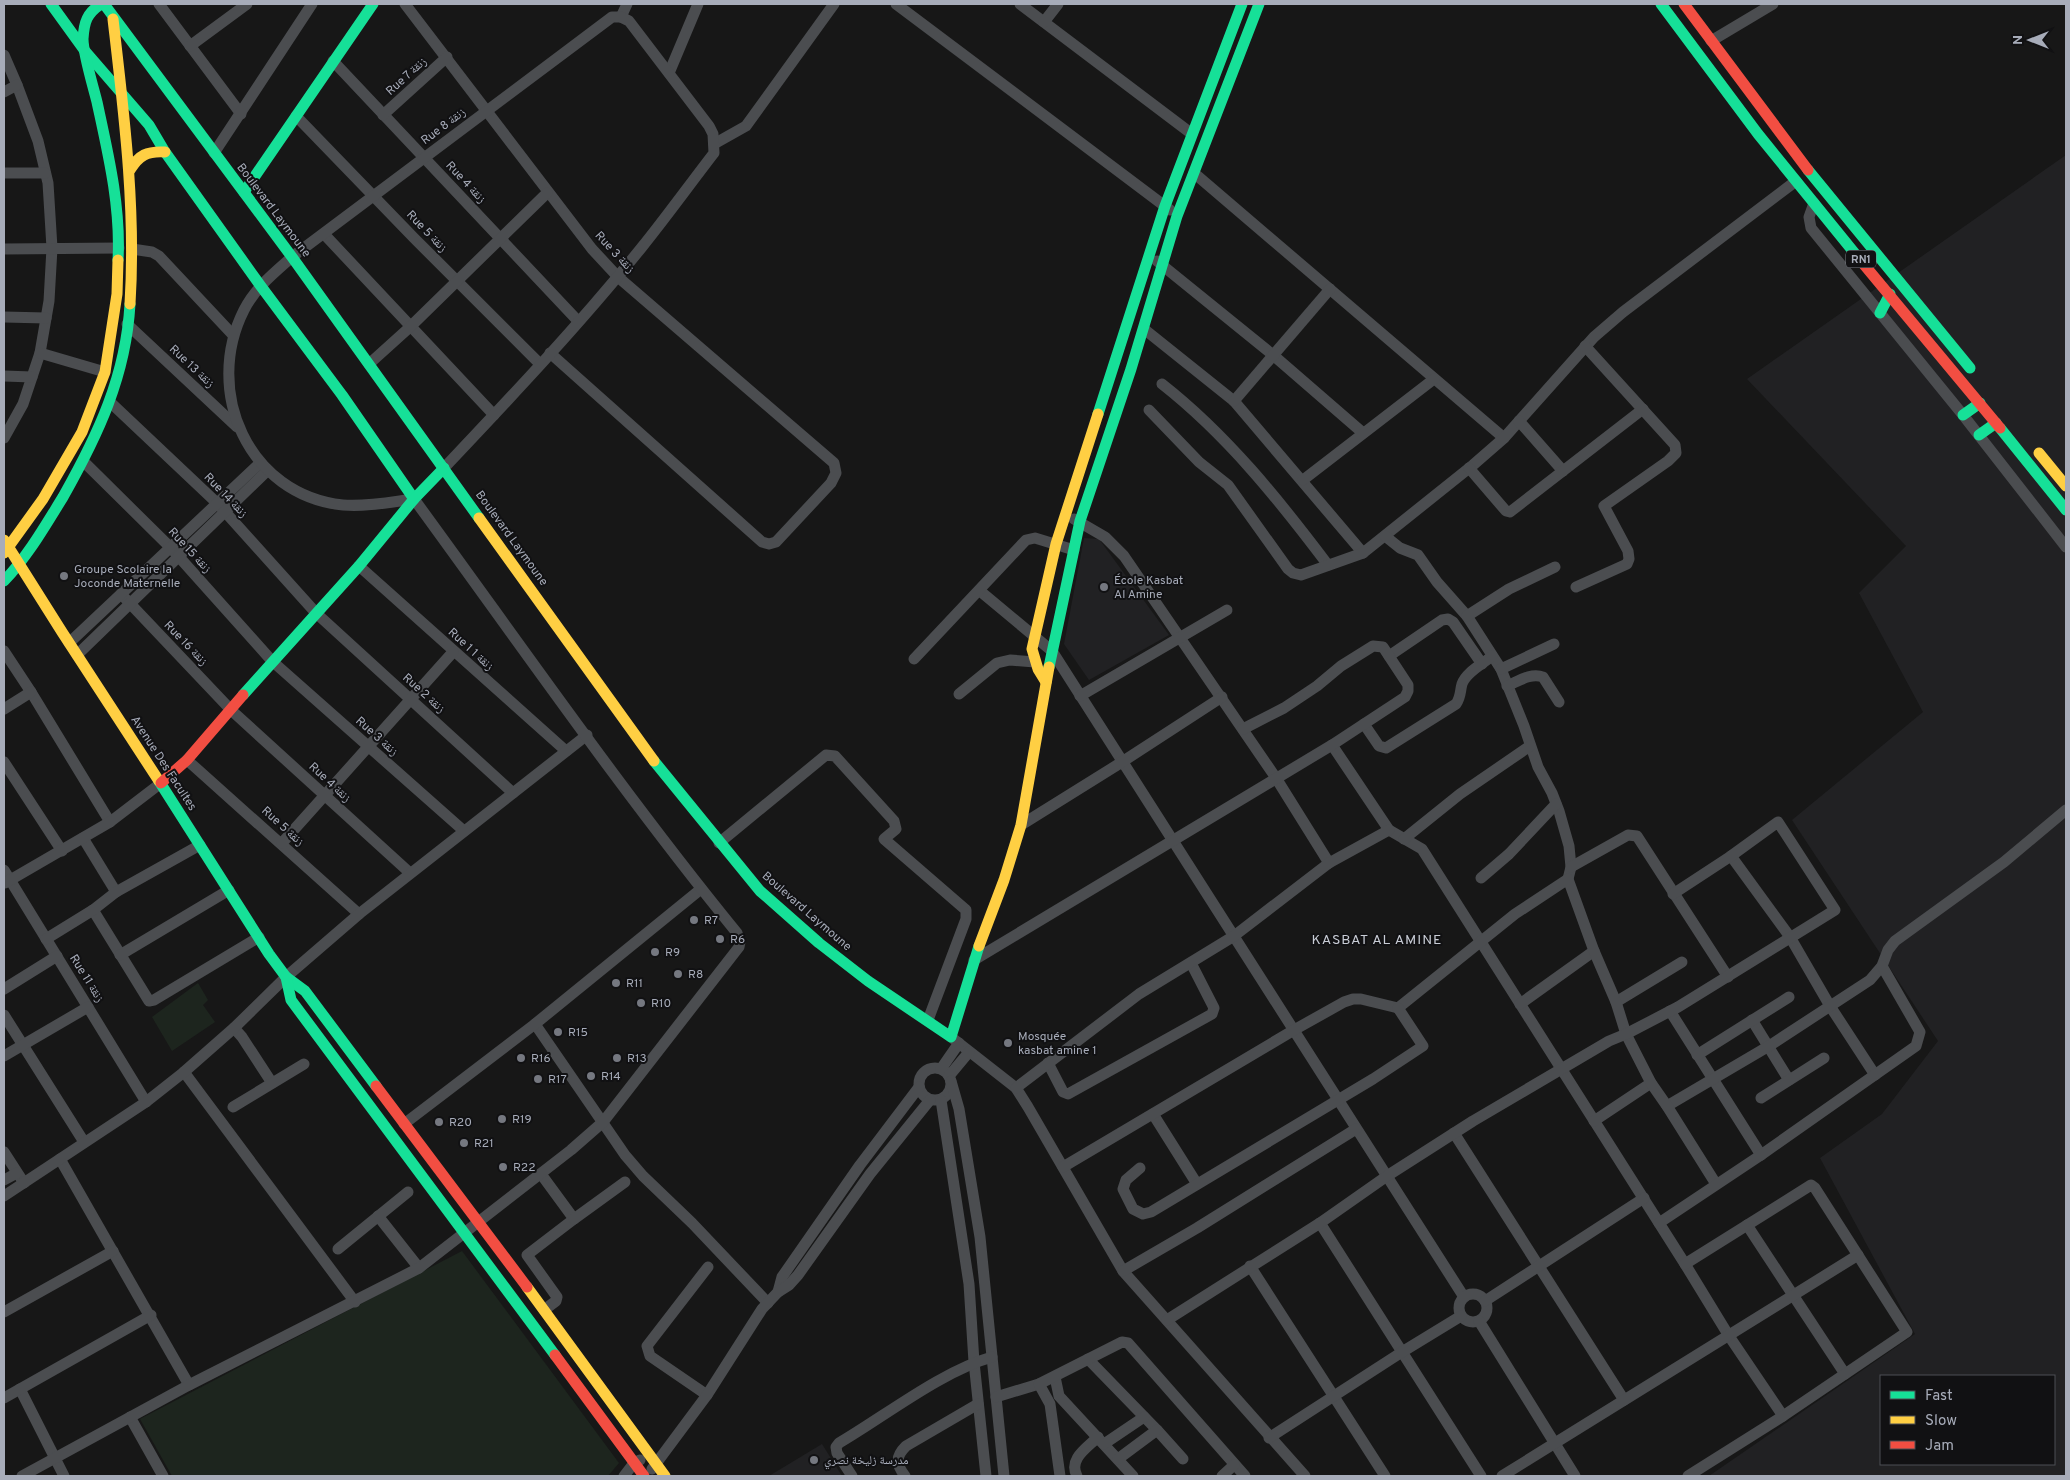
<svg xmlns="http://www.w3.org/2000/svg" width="2070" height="1480" font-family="Overpass,'Noto Naskh Arabic',sans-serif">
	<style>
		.built { fill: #212123; fill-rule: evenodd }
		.green { fill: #1d251e }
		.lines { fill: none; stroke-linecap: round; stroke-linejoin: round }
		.street { stroke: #4b4d50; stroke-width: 11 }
		.fast { stroke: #16e098; stroke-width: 11 }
		.slow { stroke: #ffcf43; stroke-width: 11 }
		.jam { stroke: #f24e42; stroke-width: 11 }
		.poi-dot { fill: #757880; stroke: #111113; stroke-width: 2 }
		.labels { text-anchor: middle; stroke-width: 4; stroke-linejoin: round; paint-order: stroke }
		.shield { fill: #111113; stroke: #7a7e87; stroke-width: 1 }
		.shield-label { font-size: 11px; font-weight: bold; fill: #a7acb9 }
		.street-label { font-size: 12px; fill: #a7acb9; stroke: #111113 }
		.poi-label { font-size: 12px; fill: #a7acb9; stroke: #111113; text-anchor: start }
		.neighbourhood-label { font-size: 14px; letter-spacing: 1px; fill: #c8ccd5; stroke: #111113 }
	</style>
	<rect width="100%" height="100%" fill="#171717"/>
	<g class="built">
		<path d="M2066,155V1476H1709L1915,1334L1820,1158L1882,1114L1938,1041L1792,820L1923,712L1859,593L1906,546L1747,379ZM1881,1376H2054V1464H1881Z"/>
		<polygon points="1084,538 1099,539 1169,635 1089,680 1064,644"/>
		<polygon points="822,1444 842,1476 769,1476"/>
	</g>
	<g class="green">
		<polygon points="198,983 208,1000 203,1005 215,1022 172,1051 152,1017"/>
		<polygon points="462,1251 619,1463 608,1476 172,1476 140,1419"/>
	</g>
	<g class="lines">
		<g class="street">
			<polyline points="159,4 241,114"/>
			<polyline points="405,4 592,249 618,277 834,463 836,473 831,483 776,542 769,544 762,542 550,353"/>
			<polyline points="896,4 1170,210"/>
			<polyline points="1020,4 1192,134"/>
			<polyline points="621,17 627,4"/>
			<polyline points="1044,22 1058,4"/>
			<polyline points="1711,41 1773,4"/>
			<polyline points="190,46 247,4"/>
			<polyline points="4,55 17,85 38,141 48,183 52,248 49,301 40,353 23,404 4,438"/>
			<polyline points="333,61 578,321"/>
			<polyline points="669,73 698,4"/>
			<polyline points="4,92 17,85"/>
			<polyline points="383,115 447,57"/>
			<polyline points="296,116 414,238 540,364"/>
			<polyline points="714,144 746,126 834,4"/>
			<polyline points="214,153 312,4"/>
			<polyline points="4,173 45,173"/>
			<polyline points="1194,173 1504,438"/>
			<polyline points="1814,203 1809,217 1811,228 1963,415 2066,547"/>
			<polyline points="324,234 494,415"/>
			<polyline points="4,249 119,248"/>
			<polyline points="132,249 152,252 159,256 233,335"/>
			<polyline points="1157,261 1273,355 1363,433"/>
			<polyline points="4,317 46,318"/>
			<polyline points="127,324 237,427"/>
			<polyline points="1144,329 1234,401 1363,553"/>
			<polyline points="40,353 105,372"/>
			<polyline points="369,364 410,327 547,193"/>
			<polyline points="4,376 32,377"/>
			<path d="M1162,384C1227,435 1279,500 1328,565"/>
			<polyline points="1234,401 1330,289"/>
			<polyline points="110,402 218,504 316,613 513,793"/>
			<polyline points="1149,410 1199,462 1228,485 1288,569 1293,573 1301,575 1363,553 1473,465 1504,438 1594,337 1623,312 1796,181"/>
			<polyline points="1519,421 1563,471"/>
			<polyline points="83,461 171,548 272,661 464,831"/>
			<polyline points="1469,468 1506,511 1510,512 1643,409"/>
			<polyline points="1303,480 1434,379"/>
			<polyline points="1074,519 1105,537 1124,556 1276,778 1329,863"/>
			<polyline points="1385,536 1400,548 1418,555 1437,582 1467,616 1501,669 1524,726 1538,767 1552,793 1559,811 1569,846 1571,867 1568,879"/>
			<polyline points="359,566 566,751"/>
			<polyline points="1576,587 1627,564 1629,559 1628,551 1604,506 1668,461 1676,453 1675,445 1585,346"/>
			<polyline points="980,591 1052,651 1464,1297"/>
			<polyline points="121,594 231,710 410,873"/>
			<polyline points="1467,616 1509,589 1555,567"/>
			<polyline points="69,643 260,463"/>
			<polyline points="4,651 31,692 110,822"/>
			<polyline points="77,655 267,471"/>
			<polyline points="1389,656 1442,620 1448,619 1453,622 1482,664"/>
			<polyline points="914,659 1026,540 1035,538 1074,550"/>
			<polyline points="1501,669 1554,644"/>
			<path d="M1507,686C1517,682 1531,672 1543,677L1559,702"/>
			<polyline points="959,694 997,663 1010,660 1035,662"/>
			<polyline points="1080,696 1227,610"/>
			<polyline points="4,709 31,692"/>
			<path d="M1364,724L1379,746L1386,748L1456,704C1461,697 1460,691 1462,684C1466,672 1483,664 1492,656"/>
			<polyline points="1332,745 1389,830 1422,849 1685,1264 1729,1336 1783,1416"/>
			<polyline points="187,760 359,914"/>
			<polyline points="4,762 62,851"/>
			<polyline points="1021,825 1122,762 1222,697"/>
			<polyline points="83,838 116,892"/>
			<polyline points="1404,839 1460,794 1530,746"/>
			<polyline points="282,843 453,652"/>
			<polyline points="719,843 826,755 835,756 894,821 896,829 884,839 966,910 966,919 928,1020"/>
			<polyline points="1731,856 1790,937 1830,1006 1875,1075"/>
			<polyline points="1571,867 1628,835 1637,836 1728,977"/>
			<polyline points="4,870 146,1102"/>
			<polyline points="1481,878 1509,854 1556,804"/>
			<polyline points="5,883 110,822 161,783"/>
			<polyline points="93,910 149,1001 154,1000 259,937"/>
			<polyline points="46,939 93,910 116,892 200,845"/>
			<polyline points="120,955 229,890"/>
			<polyline points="974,960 1332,745 1405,697 1408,691 1408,685 1383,647 1373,646 1341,666 1317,686 1284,708 1243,729"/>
			<polyline points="4,989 57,956"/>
			<polyline points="1616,1002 1682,962"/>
			<polyline points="1520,1004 1594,951"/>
			<polyline points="1670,1011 1761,1155"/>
			<polyline points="4,1015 84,1142"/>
			<polyline points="1752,1020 1789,1080"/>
			<polyline points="535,1024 625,1155 643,1176 692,1223 768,1303"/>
			<polyline points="234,1028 242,1037 272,1083"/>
			<polyline points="951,1037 1016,1088 1028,1107 1123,1271 1305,1476"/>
			<polyline points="1697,1055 1789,997"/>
			<polyline points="4,1056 88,1007"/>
			<polyline points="1048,1063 1063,1092 1068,1094 1212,1014 1214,1008 1191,963"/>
			<circle cx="935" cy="1084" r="16"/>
			<polyline points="941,1069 959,1043"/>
			<polyline points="184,1072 355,1302"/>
			<polyline points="949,1076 969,1052"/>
			<polyline points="951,1081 959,1109 980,1237 1004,1476"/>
			<polyline points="1016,1088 1139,994 1234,936 1329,863 1389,830"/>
			<polyline points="1761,1098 1824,1058"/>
			<polyline points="941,1100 969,1284 974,1362 986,1476"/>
			<polyline points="1667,1106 1769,1046 1870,980 1882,966 1888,950 1895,941 2004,862 2066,810"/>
			<polyline points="233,1107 304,1064"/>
			<polyline points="1153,1114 1197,1184"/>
			<polyline points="1594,1121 1651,1083"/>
			<polyline points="404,1124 535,1024 701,889"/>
			<polyline points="1454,1133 1624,1400"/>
			<polyline points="4,1152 24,1183"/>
			<polyline points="60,1159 189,1385"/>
			<polyline points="1063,1167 1294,1030 1344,1002 1353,999 1361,999 1398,1008 1515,914 1568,879 1594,951 1616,1002 1626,1034 1651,1083 1667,1106 1716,1184"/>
			<polyline points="1140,1168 1126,1180 1123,1189 1133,1209 1143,1214 1151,1212 1373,1079 1423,1046 1398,1008"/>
			<polyline points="541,1174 574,1219 527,1255 557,1297 556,1301 544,1310"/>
			<polyline points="4,1180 17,1173"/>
			<polyline points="4,1196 146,1102 184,1072 234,1028 286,977 359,914 587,735"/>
			<polyline points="378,1216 419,1268"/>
			<polyline points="574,1219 625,1182"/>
			<polyline points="1320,1223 1481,1476"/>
			<polyline points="1659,1223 1761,1155 1916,1046 1920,1032 1882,966"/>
			<polyline points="1747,1225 1845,1374"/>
			<polyline points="338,1249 408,1192"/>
			<polyline points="1685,1264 1811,1185 1815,1188 1907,1332 1783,1416 1688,1476"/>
			<polyline points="1250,1266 1385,1476"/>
			<polyline points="1123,1271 1197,1228 1356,1129"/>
			<polyline points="778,1292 782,1277 860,1165 919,1087"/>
			<circle cx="1473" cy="1308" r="14"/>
			<polyline points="1485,1301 1644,1198"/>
			<polyline points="4,1312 113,1251"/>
			<polyline points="1167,1320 1320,1223 1387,1176 1473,1121 1609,1041 1626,1034 1678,1007 1835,910 1778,822 1731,856 1673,894"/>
			<polyline points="1479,1321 1575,1476"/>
			<polyline points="1088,1359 1157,1430 1183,1459"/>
			<polyline points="1055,1377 1059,1396 1133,1476"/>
			<polyline points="20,1389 64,1476"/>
			<polyline points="707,1395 650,1356 647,1346 708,1267"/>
			<polyline points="996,1397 1039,1384"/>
			<polyline points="4,1398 151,1315"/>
			<polyline points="130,1417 163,1476"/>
			<polyline points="1269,1438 1402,1352 1461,1316"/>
			<polyline points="1104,1444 1144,1417"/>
			<polyline points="1118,1459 1157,1430"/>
			<polyline points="652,1469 707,1395 762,1309 778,1292 789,1285 798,1275 870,1174 930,1100"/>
			<path d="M22,1476L189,1385L419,1268L571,1150L603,1122L739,947L740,942L737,933C623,793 520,644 414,499C391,502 366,507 343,505C248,495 203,391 244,310C255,288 274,273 292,257L612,17H621L629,21L709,126L713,134L714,153C690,184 667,216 642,247C580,324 512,396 444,468"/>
			<polyline points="624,1476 634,1463 640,1460"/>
			<path d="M852,1476L837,1453L836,1447L839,1443C885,1416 942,1371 992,1357"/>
			<path d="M905,1476C896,1464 895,1457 906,1446L978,1404"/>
			<polyline points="1060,1476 1050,1404 1039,1384 1122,1342 1128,1343 1245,1476"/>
			<path d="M1077,1476C1068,1459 1087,1448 1098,1437"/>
			<polyline points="1222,1476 1234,1465"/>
			<polyline points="1502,1476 1858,1255"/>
		</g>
		<g class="fast">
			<polyline points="51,4 85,51 149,125 165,152 260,285 342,395 414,499"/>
			<path d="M101,4C87,13 84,22 83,39C83,53 93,86 97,102C108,153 121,207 118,260"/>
			<polyline points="104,4 292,257 479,518"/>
			<polyline points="1661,4 1758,134 1861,261"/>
			<polyline points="1808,170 1970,368"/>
			<polyline points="244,192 373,4"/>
			<polyline points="1880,313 1890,294"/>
			<polyline points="1098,414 1165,206 1242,4"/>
			<polyline points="1963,415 1980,403"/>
			<polyline points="2000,428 2066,510"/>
			<polyline points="1979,435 1996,423"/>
			<path d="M4,581C28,556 45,526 63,497C98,435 126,376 130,304"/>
			<polyline points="1049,667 1080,521 1131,369 1177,216 1259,4"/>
			<polyline points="243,695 359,566 414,499 444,468"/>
			<polyline points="654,761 760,891 819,943 868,981 951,1037 979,946"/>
			<polyline points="159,781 269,954 286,977 305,991 376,1086"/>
			<polyline points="286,977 291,1000 555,1355"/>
		</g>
		<g class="slow">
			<path d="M113,19C124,114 136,208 130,304"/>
			<path d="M130,170C139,155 147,151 165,152"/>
			<polyline points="2039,453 2066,486"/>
			<polyline points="479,518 654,761"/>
			<polyline points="4,540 62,632 159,781"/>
			<polyline points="4,553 43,499 82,432 105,372 117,294 118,260"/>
			<polyline points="1046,682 1038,669 1032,649 1056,544 1098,414"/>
			<polyline points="979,946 1004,880 1021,825 1049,667"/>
			<polyline points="527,1287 665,1476"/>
		</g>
		<g class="jam">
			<polyline points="1684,4 1808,170"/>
			<polyline points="1861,261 2000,428"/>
			<polyline points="161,783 187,760 243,695"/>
			<polyline points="376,1086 527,1287"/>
			<polyline points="555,1355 644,1476"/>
		</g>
	</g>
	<g class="poi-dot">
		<circle cx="64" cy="576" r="5"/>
		<circle cx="1104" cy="587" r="5"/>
		<circle cx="694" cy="920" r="5"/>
		<circle cx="720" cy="939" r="5"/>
		<circle cx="655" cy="952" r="5"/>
		<circle cx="678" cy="974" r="5"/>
		<circle cx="616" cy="983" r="5"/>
		<circle cx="641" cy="1003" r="5"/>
		<circle cx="558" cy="1032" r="5"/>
		<circle cx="1008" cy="1043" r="5"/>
		<circle cx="521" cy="1058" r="5"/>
		<circle cx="617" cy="1058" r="5"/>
		<circle cx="591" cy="1076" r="5"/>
		<circle cx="538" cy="1079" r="5"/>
		<circle cx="502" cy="1119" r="5"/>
		<circle cx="439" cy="1122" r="5"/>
		<circle cx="464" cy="1143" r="5"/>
		<circle cx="503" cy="1167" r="5"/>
		<circle cx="814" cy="1460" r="5"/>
	</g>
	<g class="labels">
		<rect class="shield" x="1846" y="250.5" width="30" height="17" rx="4"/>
		<g class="shield-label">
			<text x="1861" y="263">RN1</text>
		</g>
		<g class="street-label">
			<text transform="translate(406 76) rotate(-42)" y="4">Rue 7 زنقة</text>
			<text transform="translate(443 126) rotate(-37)" y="4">Rue 8 زنقة</text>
			<text transform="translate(466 182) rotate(47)" y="4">Rue 4 زنقة</text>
			<text transform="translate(274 210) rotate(53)" y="4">Boulevard Laymoune</text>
			<text transform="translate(427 231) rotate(46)" y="4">Rue 5 زنقة</text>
			<text transform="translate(615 252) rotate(47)" y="4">Rue 3 زنقة</text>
			<text transform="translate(192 366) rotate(43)" y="4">Rue 13 زنقة</text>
			<text transform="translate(226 495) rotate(46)" y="4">Rue 14 زنقة</text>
			<text transform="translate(512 538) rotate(54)" y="4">Boulevard Laymoune</text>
			<text transform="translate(190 550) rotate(47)" y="4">Rue 15 زنقة</text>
			<text transform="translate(186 643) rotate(46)" y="4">Rue 16 زنقة</text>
			<text transform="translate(471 649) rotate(42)" y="4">Rue 1 زنقة 1</text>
			<text transform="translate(424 693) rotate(42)" y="4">Rue 2 زنقة</text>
			<text transform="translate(377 736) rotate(42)" y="4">Rue 3 زنقة</text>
			<text transform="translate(164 763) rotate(57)" y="4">Avenue Des Facultes</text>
			<text transform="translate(330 782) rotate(43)" y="4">Rue 4 زنقة</text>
			<text transform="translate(283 826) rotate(42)" y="4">Rue 5 زنقة</text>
			<text transform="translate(807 911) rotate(41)" y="4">Boulevard Laymoune</text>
			<text transform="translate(87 978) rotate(58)" y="4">Rue 11 زنقة</text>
		</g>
		<g class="poi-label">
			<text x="74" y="573">Groupe Scolaire la<tspan x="74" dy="14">Joconde Maternelle</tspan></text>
			<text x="1114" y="584">École Kasbat<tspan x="1114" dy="14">Al Amine</tspan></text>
			<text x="704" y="924">R7</text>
			<text x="730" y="943">R6</text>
			<text x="665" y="956">R9</text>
			<text x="688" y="978">R8</text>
			<text x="626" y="987">R11</text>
			<text x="651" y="1007">R10</text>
			<text x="568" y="1036">R15</text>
			<text x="1018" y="1040">Mosquée<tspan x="1018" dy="14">kasbat amine 1</tspan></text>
			<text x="531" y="1062">R16</text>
			<text x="627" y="1062">R13</text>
			<text x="601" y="1080">R14</text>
			<text x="548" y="1083">R17</text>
			<text x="512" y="1123">R19</text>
			<text x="449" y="1126">R20</text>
			<text x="474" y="1147">R21</text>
			<text x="513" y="1171">R22</text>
			<text x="824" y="1464">مدرسة زليخة نصري</text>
		</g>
		<g class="neighbourhood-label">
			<text x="1377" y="944">KASBAT AL AMINE</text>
		</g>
	</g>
	<rect width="2070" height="1480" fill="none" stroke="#a7acb9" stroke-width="10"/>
	<rect x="1880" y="1375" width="175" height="90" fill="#111113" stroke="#4d4f55"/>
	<rect x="1890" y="1391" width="25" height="8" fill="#16e098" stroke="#4d4f55"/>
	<text x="1925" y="1400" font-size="15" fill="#a7acb9">Fast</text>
	<rect x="1890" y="1416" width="25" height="8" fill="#ffcf43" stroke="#4d4f55"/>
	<text x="1925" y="1425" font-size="15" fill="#a7acb9">Slow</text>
	<rect x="1890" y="1441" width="25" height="8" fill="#f24e42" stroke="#4d4f55"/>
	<text x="1925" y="1450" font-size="15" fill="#a7acb9">Jam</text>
	<g transform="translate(2030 40) rotate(270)" stroke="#111113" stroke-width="4" paint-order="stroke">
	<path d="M0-4L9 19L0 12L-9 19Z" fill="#a7acb9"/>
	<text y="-8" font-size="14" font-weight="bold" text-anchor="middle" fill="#a7acb9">N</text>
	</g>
</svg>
